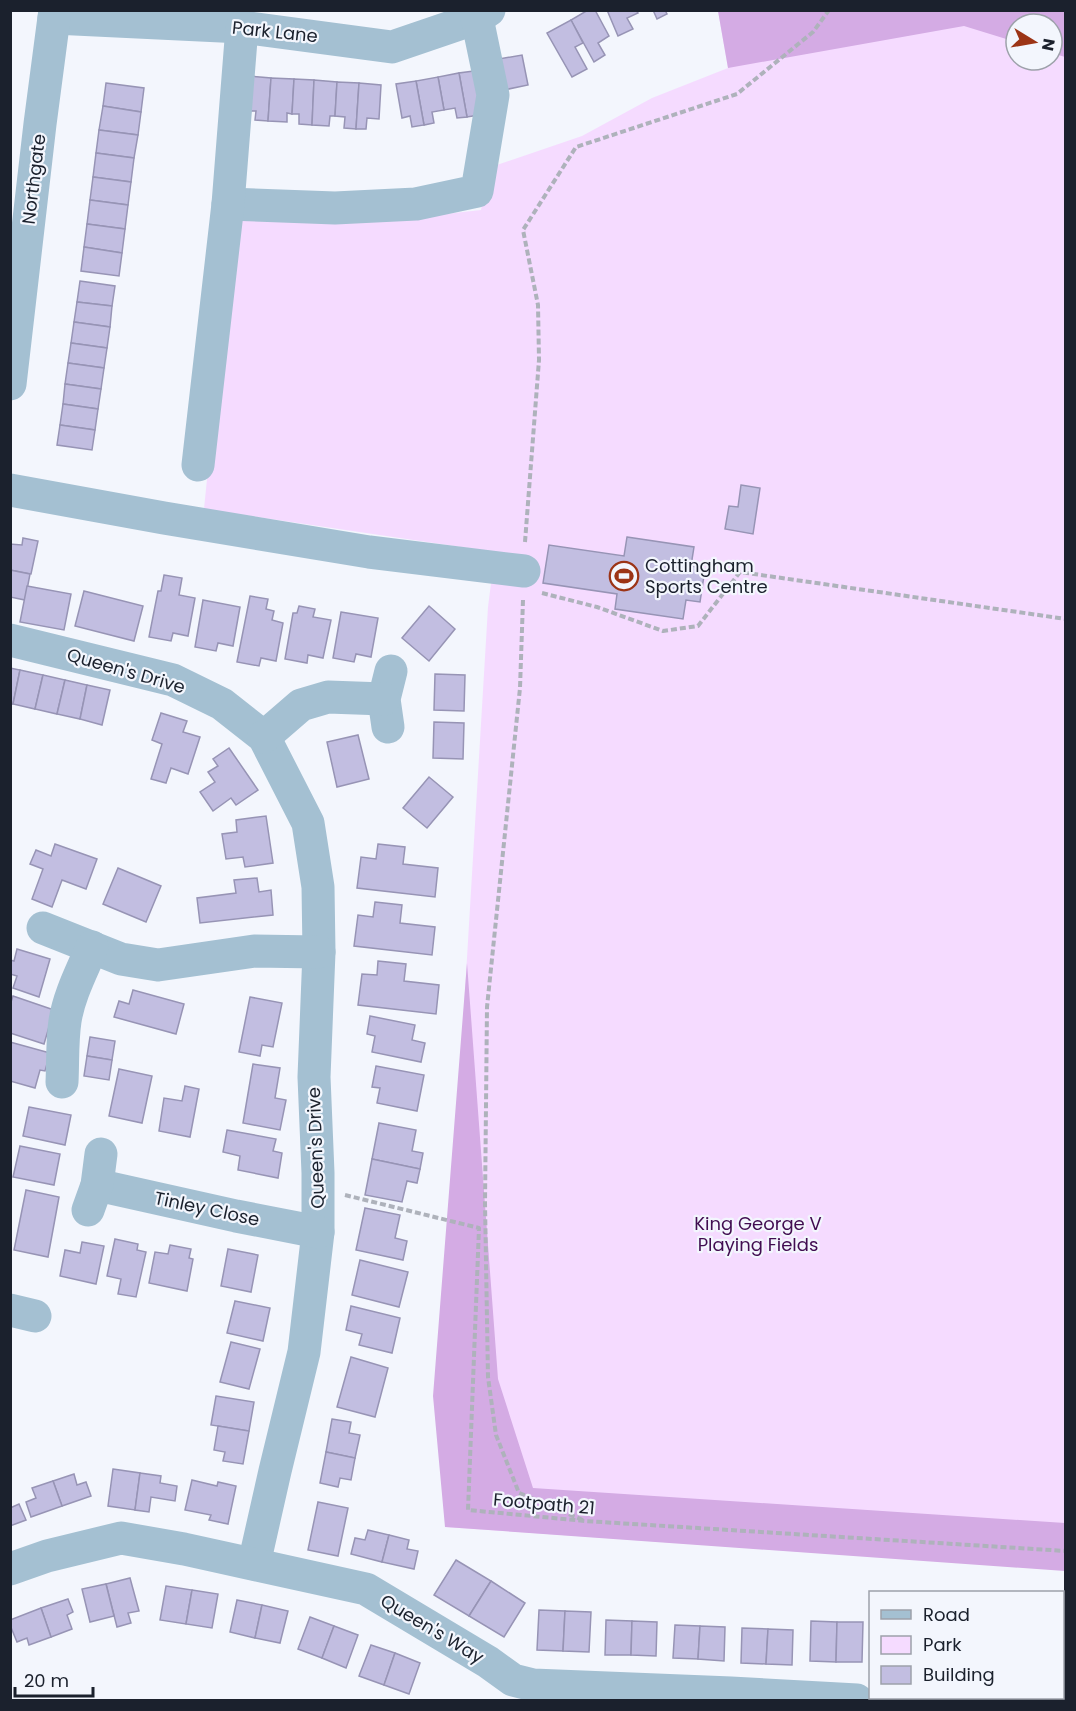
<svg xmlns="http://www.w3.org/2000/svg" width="1076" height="1711" font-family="Poppins,sans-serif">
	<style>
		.green { fill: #f5dbff; fill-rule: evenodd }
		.forest { fill: #d4abe4 }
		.building { fill: #c2bee1; stroke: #9794b5; stroke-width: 1.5 }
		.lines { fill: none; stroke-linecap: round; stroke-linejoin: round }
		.path { stroke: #aeb2bb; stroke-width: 4; stroke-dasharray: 6 3; stroke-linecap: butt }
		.minor { stroke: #a4c0d2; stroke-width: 33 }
		.labels { text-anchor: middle; stroke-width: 4.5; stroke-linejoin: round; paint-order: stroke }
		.street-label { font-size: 18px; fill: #1b212d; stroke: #f3f6fd }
		.poi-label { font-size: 18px; fill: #1b212d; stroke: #f3f6fd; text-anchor: start }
		.park-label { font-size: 18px; fill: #410d51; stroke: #f3f6fd }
	</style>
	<rect width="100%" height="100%" fill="#f3f6fd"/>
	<path class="green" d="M718,11H1065V1570L445,1527L454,1175L488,607L495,552L204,509L233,221L249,213L374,222L481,210L488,168L582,136L652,98L728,68ZM1016,24H1052V60H1016Z"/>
	<g class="forest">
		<polygon points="718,11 1065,11 1065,57 1052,53 1052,24 1016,24 1016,42 964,26 728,68"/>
		<polygon points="467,963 498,1379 533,1488 1065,1523 1065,1571 445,1527 433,1396"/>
	</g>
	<g class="building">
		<polygon points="588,10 595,10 609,36 598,43 605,55 594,62 571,20"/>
		<polygon points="607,10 636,10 638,13 627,18 633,29 618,36"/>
		<polygon points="653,10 665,10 667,14 657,19"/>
		<polygon points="571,20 583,43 575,47 587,69 572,77 547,33"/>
		<polygon points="522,55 528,85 499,91 493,60"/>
		<polygon points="481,70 479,115 467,117 459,73"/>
		<polygon points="459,73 467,117 457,118 455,108 444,110 438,77"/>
		<polygon points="250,76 271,78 268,121 255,120 256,111 248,111"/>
		<polygon points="438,77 444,110 432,112 434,123 424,125 416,81"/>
		<polygon points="271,78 294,79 292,114 287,113 287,122 268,121"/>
		<polygon points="294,79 314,80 312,125 299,124 299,114 292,114"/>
		<polygon points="314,80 337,82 335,116 330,116 329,126 312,125"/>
		<polygon points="416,81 424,125 412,127 410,116 402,118 396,84"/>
		<polygon points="337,82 359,83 356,129 344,128 345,117 335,116"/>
		<polygon points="106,83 144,88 141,112 103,106"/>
		<polygon points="359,83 381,85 379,119 367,118 366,129 356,129"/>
		<polygon points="103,106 141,112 138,135 99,130"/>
		<polygon points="99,130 138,135 134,158 96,153"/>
		<polygon points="96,153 134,158 131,182 93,177"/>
		<polygon points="93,177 131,182 128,205 90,200"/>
		<polygon points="90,200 128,205 125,229 87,224"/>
		<polygon points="87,224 125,229 122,253 84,247"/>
		<polygon points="84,247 122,253 119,276 81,271"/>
		<polygon points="80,281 115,286 112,306 77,302"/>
		<polygon points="77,302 112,306 110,327 74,322"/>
		<polygon points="74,322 110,327 107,348 71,343"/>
		<polygon points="71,343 107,348 104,368 68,363"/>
		<polygon points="68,363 104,368 101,389 65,384"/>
		<polygon points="65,384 101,389 98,409 63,404"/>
		<polygon points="63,404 98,409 95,430 60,425"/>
		<polygon points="60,425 95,430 92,450 57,445"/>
		<polygon points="741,485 760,488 753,534 725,529 729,506 738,507"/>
		<polygon points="627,537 694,547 691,566 705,569 700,602 686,600 683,619 615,609 617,594 543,583 549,545 624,556"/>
		<polygon points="23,538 38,541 31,574 10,570 10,544 22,545"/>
		<polygon points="10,570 30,574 25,600 10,597"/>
		<polygon points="164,575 182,578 179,595 195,598 188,636 173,633 171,641 149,637 158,591 161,591"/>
		<polygon points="27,586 71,594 64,630 20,622"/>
		<polygon points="84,591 143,606 134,641 75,626"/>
		<polygon points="250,596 268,599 266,609 274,611 272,620 283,623 276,661 261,658 259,666 237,662"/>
		<polygon points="203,600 240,607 233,646 218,643 216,651 195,647"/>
		<polygon points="299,606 315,609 313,617 331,620 323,658 308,655 307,663 285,659 293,613 297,613"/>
		<polygon points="429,606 455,629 429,661 402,638"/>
		<polygon points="341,612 378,618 371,657 356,654 354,662 333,658"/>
		<polygon points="10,668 20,670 13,704 10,704"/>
		<polygon points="20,670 43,675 35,709 13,704"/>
		<polygon points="435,674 465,675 464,711 434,710"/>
		<polygon points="43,675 65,680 57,714 35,709"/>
		<polygon points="65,680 87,685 80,719 57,714"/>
		<polygon points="87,685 110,690 102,725 80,719"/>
		<polygon points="161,713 187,721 183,732 200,737 188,774 171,768 166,783 151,779 162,744 152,740"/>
		<polygon points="434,722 464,723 463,759 433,758"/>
		<polygon points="358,735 369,779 337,787 327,742"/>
		<polygon points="229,748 258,790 236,805 231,798 213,811 200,792 215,782 208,772 218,766 213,759"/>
		<polygon points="429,777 453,797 427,828 403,808"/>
		<polygon points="266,816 273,863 245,867 243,857 226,859 222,834 237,832 236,820"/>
		<polygon points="55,844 97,859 86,889 62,880 52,907 32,899 43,869 30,864 36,850 51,856"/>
		<polygon points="378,844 405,847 403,864 438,868 435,897 357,888 361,857 376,859"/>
		<polygon points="118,868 161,886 146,922 103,904"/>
		<polygon points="257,878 259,892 271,890 273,915 200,923 197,898 236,893 234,880"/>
		<polygon points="375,902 402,905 400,923 435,927 432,955 354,946 358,915 373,917"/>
		<polygon points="17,949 50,959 39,997 13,988 17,976 10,974 10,960 14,961"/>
		<polygon points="378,961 406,964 404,981 439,985 436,1014 358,1005 362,974 377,975"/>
		<polygon points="133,990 184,1004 176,1034 114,1017 119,1001 129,1004"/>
		<polygon points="13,996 54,1010 44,1044 10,1033 10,1005"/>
		<polygon points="250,997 282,1003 273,1047 262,1045 260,1056 239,1052"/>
		<polygon points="370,1016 415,1025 412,1040 425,1043 421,1062 372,1052 375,1036 367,1034"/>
		<polygon points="90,1037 115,1041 112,1060 87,1056"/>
		<polygon points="10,1042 50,1053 45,1071 40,1070 35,1088 10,1081"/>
		<polygon points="87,1056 112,1060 109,1080 84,1076"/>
		<polygon points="253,1064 280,1068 275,1098 286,1100 280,1130 243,1123"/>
		<polygon points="376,1066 424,1075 417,1111 377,1103 380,1088 372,1087"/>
		<polygon points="119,1069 152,1076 142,1123 109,1116"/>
		<polygon points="185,1086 199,1089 190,1137 159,1131 164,1098 182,1101"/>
		<polygon points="29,1107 71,1115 65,1145 23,1136"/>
		<polygon points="379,1123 416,1130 412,1151 423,1153 420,1169 372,1159"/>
		<polygon points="227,1130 276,1139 273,1151 282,1153 278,1178 238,1170 240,1156 223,1152"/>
		<polygon points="20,1146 60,1154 54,1185 13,1177"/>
		<polygon points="372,1159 420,1169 417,1183 407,1181 402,1202 365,1195"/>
		<polygon points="26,1190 59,1197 48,1257 14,1250"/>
		<polygon points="365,1208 400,1215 395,1238 407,1241 403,1260 356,1250"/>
		<polygon points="115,1239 138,1244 137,1250 146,1252 136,1297 118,1294 121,1279 107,1276"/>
		<polygon points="82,1242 104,1246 96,1284 60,1276 65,1250 80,1253"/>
		<polygon points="170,1245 191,1249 189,1258 193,1259 187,1291 149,1283 155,1252 168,1254"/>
		<polygon points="228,1249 258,1255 251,1292 221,1286"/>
		<polygon points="360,1260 408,1272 399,1307 352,1295"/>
		<polygon points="235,1301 270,1308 263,1341 227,1333"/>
		<polygon points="351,1306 400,1318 392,1353 359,1345 362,1334 346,1330"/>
		<polygon points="231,1342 260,1349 249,1389 220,1382"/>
		<polygon points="351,1357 388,1368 375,1417 337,1407"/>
		<polygon points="216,1396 254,1402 249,1431 211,1425"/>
		<polygon points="332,1419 351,1422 349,1433 360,1435 355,1458 326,1452"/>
		<polygon points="218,1426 249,1431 243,1464 223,1461 225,1452 214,1450"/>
		<polygon points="326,1452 355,1458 351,1480 340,1478 338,1487 320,1483"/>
		<polygon points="113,1469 140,1473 135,1510 108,1506"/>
		<polygon points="140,1473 161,1476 160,1483 177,1486 175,1501 151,1497 149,1512 135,1510"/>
		<polygon points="74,1474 77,1485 86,1482 91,1496 62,1506 53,1481"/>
		<polygon points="192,1480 217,1486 218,1482 236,1486 228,1524 209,1520 211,1515 185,1510"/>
		<polygon points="53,1481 62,1506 31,1517 26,1502 36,1498 32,1488"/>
		<polygon points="318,1502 348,1508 338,1556 308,1550"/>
		<polygon points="19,1504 26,1520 10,1526 10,1508"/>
		<polygon points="368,1530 389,1535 382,1562 351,1554 355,1538 365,1540"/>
		<polygon points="389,1535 409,1540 407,1549 418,1551 414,1569 382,1562"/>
		<polygon points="456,1560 491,1581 469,1616 434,1595"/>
		<polygon points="130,1578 139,1611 128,1613 131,1623 117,1627 106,1584"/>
		<polygon points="491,1581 525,1603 504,1637 469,1616"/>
		<polygon points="106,1584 114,1616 90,1622 82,1589"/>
		<polygon points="166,1586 192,1590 186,1624 160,1620"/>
		<polygon points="192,1590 218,1594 212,1628 186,1624"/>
		<polygon points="68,1599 73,1612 67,1615 72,1629 51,1637 41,1608"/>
		<polygon points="237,1600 262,1605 255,1638 230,1632"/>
		<polygon points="262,1605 288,1611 280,1643 255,1638"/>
		<polygon points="41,1608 51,1637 29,1645 27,1638 17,1642 10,1625 10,1620"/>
		<polygon points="539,1610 565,1611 563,1651 537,1650"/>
		<polygon points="565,1611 591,1612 589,1652 563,1651"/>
		<polygon points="310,1617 334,1626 322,1658 298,1649"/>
		<polygon points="606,1620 632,1621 631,1655 605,1655"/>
		<polygon points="632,1621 657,1622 656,1656 631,1655"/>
		<polygon points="811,1621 837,1622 836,1662 810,1661"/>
		<polygon points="837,1622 863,1622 862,1662 836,1662"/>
		<polygon points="675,1625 700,1626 698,1659 673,1658"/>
		<polygon points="334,1626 358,1635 346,1668 322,1658"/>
		<polygon points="700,1626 725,1627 724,1661 698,1659"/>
		<polygon points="742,1628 768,1629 766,1664 741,1663"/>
		<polygon points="768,1629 793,1630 792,1665 766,1664"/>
		<polygon points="371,1645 395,1653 384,1685 359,1676"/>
		<polygon points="395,1653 420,1663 409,1694 384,1685"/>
		<polygon points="1015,1698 1046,1698 1045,1700 1015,1700"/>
	</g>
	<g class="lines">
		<g class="path">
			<polyline points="525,542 539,360 538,305 523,230 576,147 737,94 813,32 829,10"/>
			<polyline points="542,593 597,607 663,631 698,626 740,572 1066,619"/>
			<polyline points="523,600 520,688 487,1007 485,1203 488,1377 496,1435 519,1493 585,1521"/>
			<polyline points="345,1195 479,1228 468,1510 585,1521 1066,1551"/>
		</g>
		<g class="minor">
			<polyline points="54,18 242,27 392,47 477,18 489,10"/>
			<polyline points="228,204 335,208 416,204 477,191 493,95 477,18"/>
			<polyline points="10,384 40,124 55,10"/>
			<polyline points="198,465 228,204 242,27"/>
			<polyline points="10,490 164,518 369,552 524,571"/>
			<polyline points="10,640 173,680 222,704 264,737 308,823 318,887 319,952 314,1077 318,1173 318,1232 304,1352 275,1471 254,1564"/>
			<polyline points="388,727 384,699 391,671"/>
			<polyline points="264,737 301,705 328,697 384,699"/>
			<polyline points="43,928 121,959 158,965 254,951 319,952"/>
			<path d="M62,1082C63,1062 62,1041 65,1021C69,995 82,971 92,947"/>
			<polyline points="97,1185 236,1216 318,1232"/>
			<polyline points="88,1210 97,1185 101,1154"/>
			<polyline points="10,1310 35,1316"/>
			<polyline points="10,1569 47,1556 121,1538 184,1549 366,1589 488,1662 513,1680 533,1685 731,1693 857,1700"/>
			<polyline points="951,1700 951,1698"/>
		</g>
	</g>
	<defs>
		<g id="stadium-ring" transform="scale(1.5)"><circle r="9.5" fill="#f3f6fd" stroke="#9c3416" stroke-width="1.5"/><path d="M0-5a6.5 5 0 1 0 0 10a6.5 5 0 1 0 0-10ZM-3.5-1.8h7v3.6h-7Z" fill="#9c3416"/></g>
	</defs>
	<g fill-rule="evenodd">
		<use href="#stadium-ring" x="624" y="576"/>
	</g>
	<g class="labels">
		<g class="street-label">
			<text transform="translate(275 32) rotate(6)" y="6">Park Lane</text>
			<text transform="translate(34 179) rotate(-83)" y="6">Northgate</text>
			<text transform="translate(126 671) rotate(16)" y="6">Queen's Drive</text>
			<text transform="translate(316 1148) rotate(-92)" y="6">Queen's Drive</text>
			<text transform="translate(207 1209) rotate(12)" y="6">Tinley Close</text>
			<text transform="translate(544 1504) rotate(5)" y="6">Footpath 21</text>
			<text transform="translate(432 1629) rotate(31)" y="6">Queen's Way</text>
		</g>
		<g class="poi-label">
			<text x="645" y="572">Cottingham<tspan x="645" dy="21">Sports Centre</tspan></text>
		</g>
		<g class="park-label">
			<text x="758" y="1230">King George V<tspan x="758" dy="21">Playing Fields</tspan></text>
		</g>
	</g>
	<rect width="1076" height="1711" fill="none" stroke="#1b212d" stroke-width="24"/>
	<rect x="869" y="1591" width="195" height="108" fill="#f3f6fd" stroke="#9da1aa" stroke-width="1.5"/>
	<rect x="881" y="1610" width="30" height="9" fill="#a4c0d2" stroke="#9da1aa" stroke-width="1.5"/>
	<text x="923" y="1621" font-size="18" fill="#1b212d">Road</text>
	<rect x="881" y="1636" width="30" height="18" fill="#f5dbff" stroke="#9da1aa" stroke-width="1.5"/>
	<text x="923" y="1651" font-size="18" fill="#1b212d">Park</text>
	<rect x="881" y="1666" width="30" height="18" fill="#c2bee1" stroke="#9da1aa" stroke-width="1.5"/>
	<text x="923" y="1681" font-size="18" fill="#1b212d">Building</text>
	<g transform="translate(1034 42) rotate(101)"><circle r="28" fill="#f3f6fd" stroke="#9da1aa" stroke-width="1.5"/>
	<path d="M0-4.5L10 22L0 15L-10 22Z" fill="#9c3416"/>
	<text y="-9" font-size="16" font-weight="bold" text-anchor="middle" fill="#1b212d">N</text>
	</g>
	<path d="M15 1687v9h78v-9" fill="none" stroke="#1b212d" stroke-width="3"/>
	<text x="24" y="1687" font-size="18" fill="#1b212d" stroke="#f3f6fd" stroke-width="4.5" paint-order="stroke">20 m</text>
</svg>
